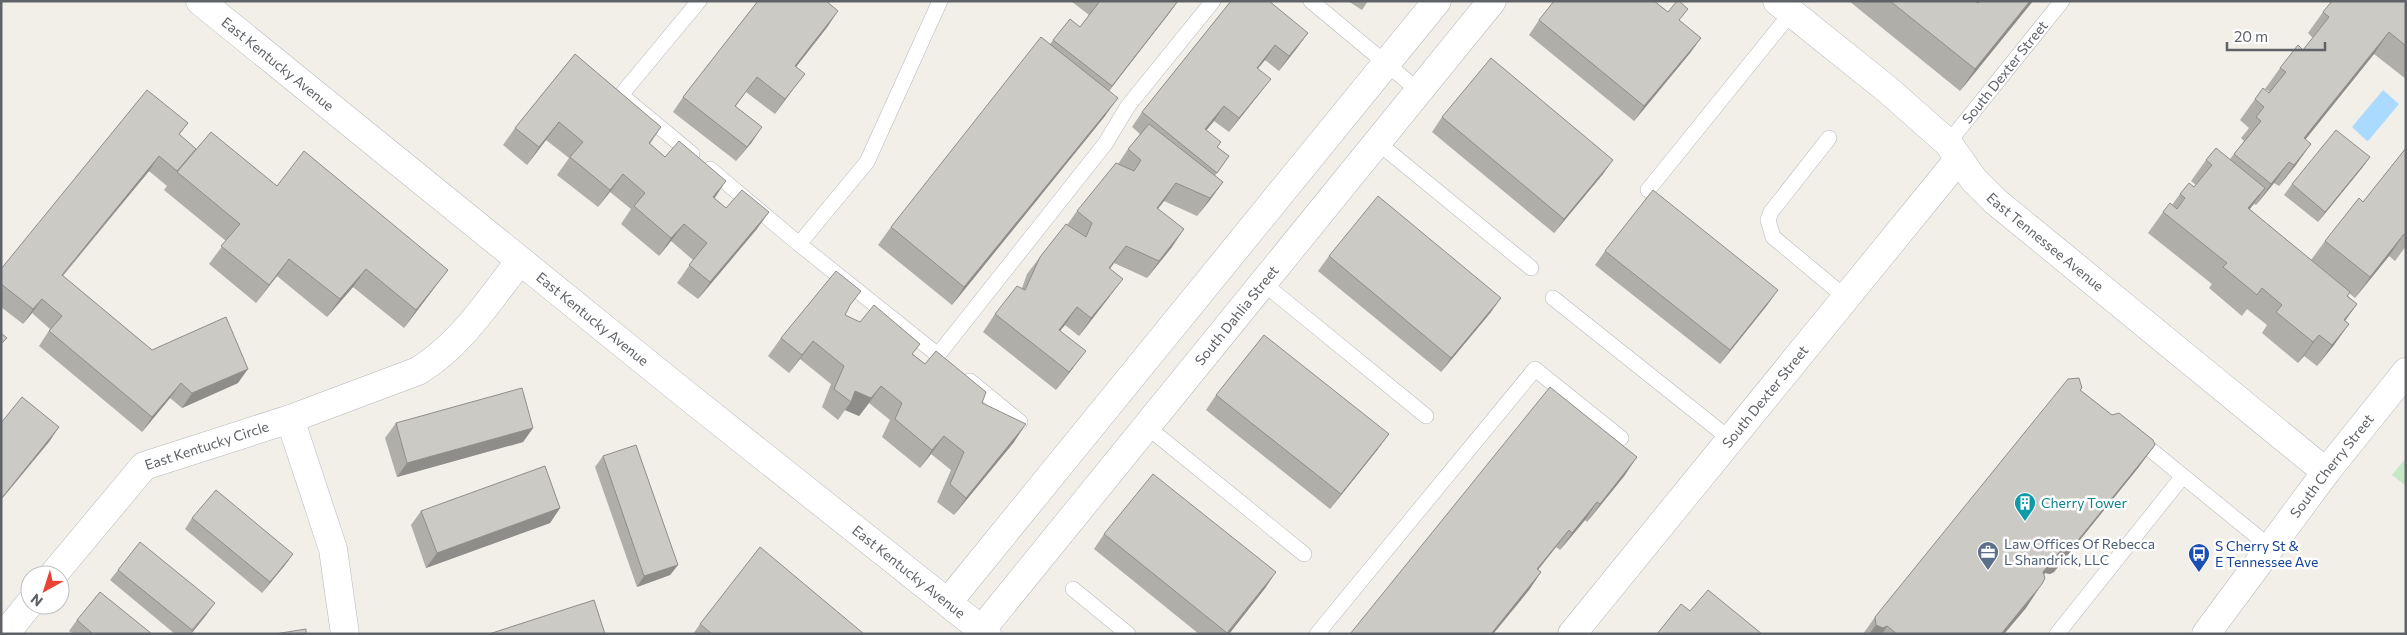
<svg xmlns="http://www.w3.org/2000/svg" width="2407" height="635" font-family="Commissioner,sans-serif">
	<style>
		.green { fill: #c5e8c5 }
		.water { fill: #aadaff }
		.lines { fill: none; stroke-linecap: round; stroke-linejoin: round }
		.service-casing { stroke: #b5b8bc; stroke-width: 16 }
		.minor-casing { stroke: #b5b8bc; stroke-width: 29 }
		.tertiary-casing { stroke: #b5b8bc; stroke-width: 29 }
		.service { stroke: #fff; stroke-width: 15 }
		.minor { stroke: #fff; stroke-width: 28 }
		.tertiary { stroke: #fff; stroke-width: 28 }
		.wall { fill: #afaea9 }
		.shaded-wall { fill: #8f8d8a }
		.building { fill: #cccac5; stroke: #8f8d8a }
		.labels { text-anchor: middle; stroke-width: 5; stroke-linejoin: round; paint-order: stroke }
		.street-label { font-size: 14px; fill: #5f6368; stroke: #fff }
		.culture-label { font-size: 14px; fill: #0d838f; stroke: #fff; text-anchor: start }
		.service-label { font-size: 14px; fill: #4e5e75; stroke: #fff; text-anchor: start }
		.transit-label { font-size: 14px; fill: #164399; stroke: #fff; text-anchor: start }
	</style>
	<rect width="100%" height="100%" fill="#f1efe8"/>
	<polygon class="green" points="2406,458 2406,486 2392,475"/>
	<polygon class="water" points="2383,90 2399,104 2368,141 2366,140 2352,127"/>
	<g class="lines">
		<g class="service-casing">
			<g id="service">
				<polyline points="940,1 867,162 799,244 938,355 1105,144 1128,106 1213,1"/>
				<polyline points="1311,1 1419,91"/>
				<polyline points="1829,138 1771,212 1768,220 1773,237 1845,297"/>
				<polyline points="1377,142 1531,268"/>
				<path id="s1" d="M1948,143L2062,1"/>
				<polyline points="692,154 621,95 699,1"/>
				<polyline points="710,169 799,244"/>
				<polyline points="1648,190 1791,13"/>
				<polyline points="1263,283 1426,416"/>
				<polyline points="1553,298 1730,439"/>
				<polyline points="970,381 1020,422"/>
				<polyline points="1146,426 1304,554"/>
				<polyline points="2135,437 2270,547"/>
				<polyline points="1073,589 1128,634"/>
				<polyline points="1317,634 1535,369 1621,438"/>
				<polyline points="2057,634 2183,476"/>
			</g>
		</g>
		<g class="minor-casing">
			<g id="minor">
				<path id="s2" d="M1777,1L1888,90L1948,143L1974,180L1995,201L2326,472"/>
				<polyline points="290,419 333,549 345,634"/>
				<path id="s3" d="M53,575L144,466L290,419L418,371C461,345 489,300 520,261"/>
				<polyline points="948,602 1437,1"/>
				<path id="s4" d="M982,629L1492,1"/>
				<polyline points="5,634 30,603"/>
				<path id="s5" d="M1572,634L1958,160"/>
			</g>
		</g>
		<g class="tertiary-casing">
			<g id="tertiary">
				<path id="s6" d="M200,1L680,390L987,634"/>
				<path id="s7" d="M2206,634L2326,472L2406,372"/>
			</g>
		</g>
		<use href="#service" class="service"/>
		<use href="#minor" class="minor"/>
		<use href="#tertiary" class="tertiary"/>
	</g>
	<g class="wall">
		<polygon points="758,1 829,1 828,3 828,26 796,67 794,88 775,114 746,92 736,106 752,142 736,161 673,112 683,97"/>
		<polygon points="1071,1 1178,1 1109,91 1105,116 952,305 878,245 891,227 1050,44 1070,19 1080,27 1089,15"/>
		<polygon points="1231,1 1308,33 1279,71 1265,60 1258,68 1260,93 1229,132 1214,121 1206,130 1217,147 1229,156 1215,176 1223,182 1210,200 1197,216 1164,201 1158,209 1172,247 1147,278 1114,263 1110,269 1110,296 1079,336 1065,325 1060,330 1073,368 1056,390 983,332 995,314 1022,288 1027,274 1040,257 1067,225 1077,211 1118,164 1128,149 1140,134 1132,127 1142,112"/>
		<polygon points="1348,1 1368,1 1362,10"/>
		<polygon points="1849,1 1975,1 1978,3 1980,1 2033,1 1960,91"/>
		<polygon points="2406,1 2406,79 2374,54 2305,139 2296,165 2279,186 2274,183 2256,205 2254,204 2249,209 2311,260 2325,241 2363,202 2406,148 2406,246 2395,261 2389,256 2355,298 2349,293 2348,296 2357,304 2345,321 2349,324 2334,345 2317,366 2304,356 2298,363 2262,333 2267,325 2247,309 2242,316 2209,288 2212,284 2148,233 2163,212 2172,205 2180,194 2194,187 2196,185 2191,181 2206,160 2230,159 2244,141 2241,138 2249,128 2240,120 2255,99 2270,92 2265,89 2280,68 2303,50 2313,38 2308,33 2323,12"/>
		<polygon points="1668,12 1680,21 1701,38 1690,53 1634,121 1529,35 1539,20"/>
		<polygon points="575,54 661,127 650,144 726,208 769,212 756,230 698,299 677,283 693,260 671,241 659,256 621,224 631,209 610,192 598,207 557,175 569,158 546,140 527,165 503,145 515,128"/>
		<polygon points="1442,117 1603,174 1554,233 1432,132"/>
		<polygon points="188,123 179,135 196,149 277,186 435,287 404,328 353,287 327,317 277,276 256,303 209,264 226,241 164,190 167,186 149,171 63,276 152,350 238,383 182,408 170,398 142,432 39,346 50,329 32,313 23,324 1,307 1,269"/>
		<polygon points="2370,157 2362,168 2318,222 2284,195 2292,184"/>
		<polygon points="1605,251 1768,304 1720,364 1595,265"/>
		<polygon points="1329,256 1491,312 1441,372 1318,271"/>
		<polygon points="847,310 845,315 913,354 925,364 982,403 1014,442 954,515 937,502 951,470 931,454 920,468 882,437 890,420 869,403 859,416 845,410 838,420 822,407 831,384 800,359 789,373 768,356 781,338"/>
		<polygon points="2080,390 2112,415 2155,445 2138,468 2054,572 2050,574 2045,573 2044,575 2026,608 2004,634 1863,634 1875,617"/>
		<polygon points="1216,395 1378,449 1330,509 1206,410"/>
		<polygon points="396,423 533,428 523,442 397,477 385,438"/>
		<polygon points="603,456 678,565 670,575 637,587 595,467"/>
		<polygon points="1625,475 1587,522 1585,520 1560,550 1556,547 1538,570 1541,572 1529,590 1493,634 1350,634"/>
		<polygon points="560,508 550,523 426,568 411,525 421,511"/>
		<polygon points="192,518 293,554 285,565 262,593 185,529"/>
		<polygon points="1104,534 1266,587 1229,634 1199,634 1094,549"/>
		<polygon points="118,570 207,614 191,634 175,634 110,580"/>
		<polygon points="77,620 152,634 73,634 69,631"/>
		<polygon points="700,624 864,634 693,634"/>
	</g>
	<g class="shaded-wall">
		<polygon points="1178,1 1171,11 1101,101 1112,86"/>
		<polygon points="2030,1 2033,1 1960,91 1975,69"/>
		<polygon points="838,11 828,26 785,81 795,66"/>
		<polygon points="2389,32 2374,54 2289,160 2304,138"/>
		<polygon points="1308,33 1297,48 1279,71 1289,56"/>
		<polygon points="1701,38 1690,53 1634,121 1644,106"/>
		<polygon points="1275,45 1265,60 1247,82 1257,68"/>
		<polygon points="805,74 794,88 775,114 785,99"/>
		<polygon points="1271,79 1260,93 1229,132 1239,118"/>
		<polygon points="1118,98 1105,116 952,305 964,287"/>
		<polygon points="1224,106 1214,121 1195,144 1205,129"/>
		<polygon points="559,122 546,140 527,165 539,147"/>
		<polygon points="762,127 752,142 736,161 747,147"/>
		<polygon points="2311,144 2296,165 2279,186 2294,165"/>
		<polygon points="159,156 149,171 51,289 62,275"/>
		<polygon points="2370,157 2362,168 2318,222 2325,212"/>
		<polygon points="1613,160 1603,174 1554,233 1564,219"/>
		<polygon points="2289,162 2274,183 2256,205 2271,184"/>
		<polygon points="623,174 610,192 598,207 610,190"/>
		<polygon points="726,181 714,199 713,197"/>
		<polygon points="1223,182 1210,200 1197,216 1210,198"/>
		<polygon points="1176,183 1164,201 1144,226 1157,208"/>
		<polygon points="2265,188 2250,209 2233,229 2248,208"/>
		<polygon points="769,212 756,230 698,299 710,282"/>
		<polygon points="684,224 671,241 659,256 671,238"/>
		<polygon points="1184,229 1172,247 1147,278 1159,261"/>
		<polygon points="2404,234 2389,256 2355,298 2370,277"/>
		<polygon points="1126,246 1114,263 1097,285 1109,268"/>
		<polygon points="289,259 277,276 256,303 269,285"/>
		<polygon points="366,269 353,287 327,317 340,299"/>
		<polygon points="448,270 435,287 404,328 416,310"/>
		<polygon points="1123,279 1110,296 1079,336 1091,318"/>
		<polygon points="1778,290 1768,304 1720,364 1730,350"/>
		<polygon points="1501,298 1491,312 1441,372 1451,358"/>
		<polygon points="42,299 32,313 23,324 33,309"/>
		<polygon points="2357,304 2342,325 2344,320"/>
		<polygon points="1077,307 1065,325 1047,347 1059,330"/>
		<polygon points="2349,324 2334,345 2317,366 2332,345"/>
		<polygon points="2319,335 2304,356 2298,363 2313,342"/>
		<polygon points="813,341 800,359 789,373 802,355"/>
		<polygon points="1086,351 1073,368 1056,390 1069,372"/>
		<polygon points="248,369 238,383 182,408 192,393"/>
		<polygon points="181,383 170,398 142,432 152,417"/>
		<polygon points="881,386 869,403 859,416 845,410 851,402 855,391"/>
		<polygon points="1026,424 1014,442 954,515 966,498"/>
		<polygon points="59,427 49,442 1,500 1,499"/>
		<polygon points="533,428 523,442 397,477 407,463"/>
		<polygon points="1389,434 1378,449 1330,509 1341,494"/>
		<polygon points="944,436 931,454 920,468 932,450"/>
		<polygon points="2155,445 2138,468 2054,572 2050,574 2045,573 2026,596 2043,572 2062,549"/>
		<polygon points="1637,457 1625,475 1587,522 1600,504"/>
		<polygon points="1597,502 1585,520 1560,550 1572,533"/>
		<polygon points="560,508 550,523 426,568 437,553"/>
		<polygon points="1569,530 1556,547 1524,587 1537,569"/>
		<polygon points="293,554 285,565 262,593 270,582"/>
		<polygon points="678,565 670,575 637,587 644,576"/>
		<polygon points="1276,572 1266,587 1229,634 1227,634"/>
		<polygon points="1541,572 1529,590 1493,634 1491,634"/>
		<polygon points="2042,584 2026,608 2004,634 2001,634"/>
		<polygon points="215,603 207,614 191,634 190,634"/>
		<polygon points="1876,625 1887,626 1882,634 1869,634"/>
	</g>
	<g class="building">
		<polygon points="758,1 826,1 838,11 795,66 805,74 785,99 757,77 735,106 762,127 747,147 683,97"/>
		<polygon points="1100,1 1178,1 1112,86 1053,40 1070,19 1080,27"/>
		<polygon points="1231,1 1269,1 1308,33 1289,56 1275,45 1257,68 1271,79 1239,118 1224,106 1205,129 1221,142 1217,147 1229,156 1217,173 1142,112"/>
		<polygon points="1554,1 1654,1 1668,12 1677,1 1679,1 1688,9 1679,20 1701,38 1644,106 1539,20"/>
		<polygon points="1890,1 1975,1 1978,3 1980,1 2030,1 1975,69"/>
		<polygon points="2332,1 2406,1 2406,46 2389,32 2304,138 2311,144 2294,165 2289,162 2271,184 2234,154 2261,121 2256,117 2264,107 2255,99 2263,88 2269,93 2286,72 2280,68 2298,45 2303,50 2329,17 2323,12"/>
		<polygon points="1041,37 1118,98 964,287 891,227"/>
		<polygon points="575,54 661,127 649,143 665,157 679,141 726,181 713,197 726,208 742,190 769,212 710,282 689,265 707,243 684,224 671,238 634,206 645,193 623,174 610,190 570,157 583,142 559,122 539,147 515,128"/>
		<polygon points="1491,58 1613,160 1564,219 1442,117"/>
		<polygon points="147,90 188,123 179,134 196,149 177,171 159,156 62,275 152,350 226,317 248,369 192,393 181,383 152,417 49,331 62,316 42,299 33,309 1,284 1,269"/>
		<polygon points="1149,124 1223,182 1210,198 1176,183 1157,208 1184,229 1159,261 1126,246 1109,268 1123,279 1091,318 1077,307 1059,330 1086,351 1069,372 995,314 1017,286 1025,290 1040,257 1066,224 1086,237 1092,223 1077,211 1116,163 1134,171 1141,160 1128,149"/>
		<polygon points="2336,130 2370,157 2325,212 2292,184"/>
		<polygon points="211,132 277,186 304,151 448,270 416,310 366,269 340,299 289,259 269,285 221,246 240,224 177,172"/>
		<polygon points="2216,148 2265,188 2248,208 2350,292 2347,296 2357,304 2344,320 2349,324 2332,345 2319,335 2313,342 2276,312 2282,305 2262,288 2257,295 2223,267 2227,263 2163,212 2170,203 2177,209 2185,198 2180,194 2189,183 2194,187 2212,165 2206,160"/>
		<polygon points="2406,148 2406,236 2404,234 2370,277 2325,241 2359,198 2363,202"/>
		<polygon points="1653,190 1778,290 1730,350 1605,251"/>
		<polygon points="1378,196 1501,298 1451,358 1329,256"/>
		<polygon points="836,271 861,291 850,305 845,315 860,322 874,305 920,344 912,354 925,364 936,351 986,392 982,403 1026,424 966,498 950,484 964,452 944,436 932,450 895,419 902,403 881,386 871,398 855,391 851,402 834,389 844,366 813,341 802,355 781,338"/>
		<polygon points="1,333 7,338 1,344"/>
		<polygon points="1264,335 1389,434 1341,494 1216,395"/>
		<polygon points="2079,378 2082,388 2080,390 2112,415 2119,413 2153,440 2155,445 2071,549 2067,551 2062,549 2043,572 2045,578 2042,584 2001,634 1897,634 1887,626 1883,628 1876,625 1875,617 2068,379"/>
		<polygon points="1550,387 1637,457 1600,504 1597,502 1572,533 1569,530 1537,569 1541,572 1491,634 1350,634"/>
		<polygon points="522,388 533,428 407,463 396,423"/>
		<polygon points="22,397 59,427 1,499 1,423"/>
		<polygon points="636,445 678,565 644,576 603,456"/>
		<polygon points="545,466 560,508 437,553 421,511"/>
		<polygon points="1153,474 1276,572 1227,633 1104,534"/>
		<polygon points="216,490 293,554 270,582 192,518"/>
		<polygon points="140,542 215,603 192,630 118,570"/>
		<polygon points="760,547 864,634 712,634 700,624"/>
		<polygon points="1708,590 1762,634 1657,634 1681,604 1690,611"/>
		<polygon points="100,592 152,634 93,634 77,620"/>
		<polygon points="594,600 605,634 489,634"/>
		<polygon points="306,629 306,634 275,634"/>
	</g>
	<defs>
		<g id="building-pin" transform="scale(1.125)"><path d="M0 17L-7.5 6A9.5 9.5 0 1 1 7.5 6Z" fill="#0f9aa8" stroke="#fff"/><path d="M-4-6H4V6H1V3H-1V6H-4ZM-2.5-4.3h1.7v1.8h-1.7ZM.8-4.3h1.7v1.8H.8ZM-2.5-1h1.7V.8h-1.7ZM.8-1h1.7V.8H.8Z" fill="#fff"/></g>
		<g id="office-pin" transform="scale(1.125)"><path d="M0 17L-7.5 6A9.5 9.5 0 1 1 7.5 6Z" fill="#5c6f8a" stroke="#fff"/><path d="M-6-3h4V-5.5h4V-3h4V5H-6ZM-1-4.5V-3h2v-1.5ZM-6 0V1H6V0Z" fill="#fff"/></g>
		<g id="bus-pin" transform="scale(1.125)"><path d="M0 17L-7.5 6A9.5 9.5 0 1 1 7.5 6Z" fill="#1a4fb4" stroke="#fff"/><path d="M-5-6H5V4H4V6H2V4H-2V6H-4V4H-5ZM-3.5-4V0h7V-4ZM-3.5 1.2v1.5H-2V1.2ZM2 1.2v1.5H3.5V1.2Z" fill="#fff"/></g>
	</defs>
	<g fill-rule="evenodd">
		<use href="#building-pin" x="2025" y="503"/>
		<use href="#office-pin" x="1988" y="552"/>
		<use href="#bus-pin" x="2199" y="554"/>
	</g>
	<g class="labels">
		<g class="street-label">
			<text dy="5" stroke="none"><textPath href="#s6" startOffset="100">East Kentucky Avenue</textPath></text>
			<text dy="5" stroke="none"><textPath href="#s1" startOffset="91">South Dexter Street</textPath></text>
			<text dy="5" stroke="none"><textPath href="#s2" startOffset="362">East Tennessee Avenue</textPath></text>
			<text dy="5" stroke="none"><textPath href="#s4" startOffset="404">South Dahlia Street</textPath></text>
			<text dy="5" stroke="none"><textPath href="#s6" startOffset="505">East Kentucky Avenue</textPath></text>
			<text dy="5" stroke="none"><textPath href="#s5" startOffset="306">South Dexter Street</textPath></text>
			<text dy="5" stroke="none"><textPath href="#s3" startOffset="208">East Kentucky Circle</textPath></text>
			<text dy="5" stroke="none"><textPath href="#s7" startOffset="210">South Cherry Street</textPath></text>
			<text dy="5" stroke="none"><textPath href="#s6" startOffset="910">East Kentucky Avenue</textPath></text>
		</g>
		<g class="culture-label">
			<text x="2041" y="508">Cherry Tower</text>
		</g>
		<g class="service-label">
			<text x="2004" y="549">Law Offices Of Rebecca<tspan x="2004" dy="16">L Shandrick, LLC</tspan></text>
		</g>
		<g class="transit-label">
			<text x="2215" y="551">S Cherry St &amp;<tspan x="2215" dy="16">E Tennessee Ave</tspan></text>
		</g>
	</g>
	<rect width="2407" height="635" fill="none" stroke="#5f6368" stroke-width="5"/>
	<g transform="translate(45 590) rotate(219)"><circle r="24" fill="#ffffff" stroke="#bfc1c3"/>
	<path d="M0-4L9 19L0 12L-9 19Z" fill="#ea4335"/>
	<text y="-8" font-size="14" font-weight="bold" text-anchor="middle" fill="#5f6368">N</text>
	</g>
	<path d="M2227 42v8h98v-8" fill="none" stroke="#5f6368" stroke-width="2.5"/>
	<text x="2234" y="42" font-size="15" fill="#5f6368" stroke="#ffffff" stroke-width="4" paint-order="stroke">20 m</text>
</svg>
